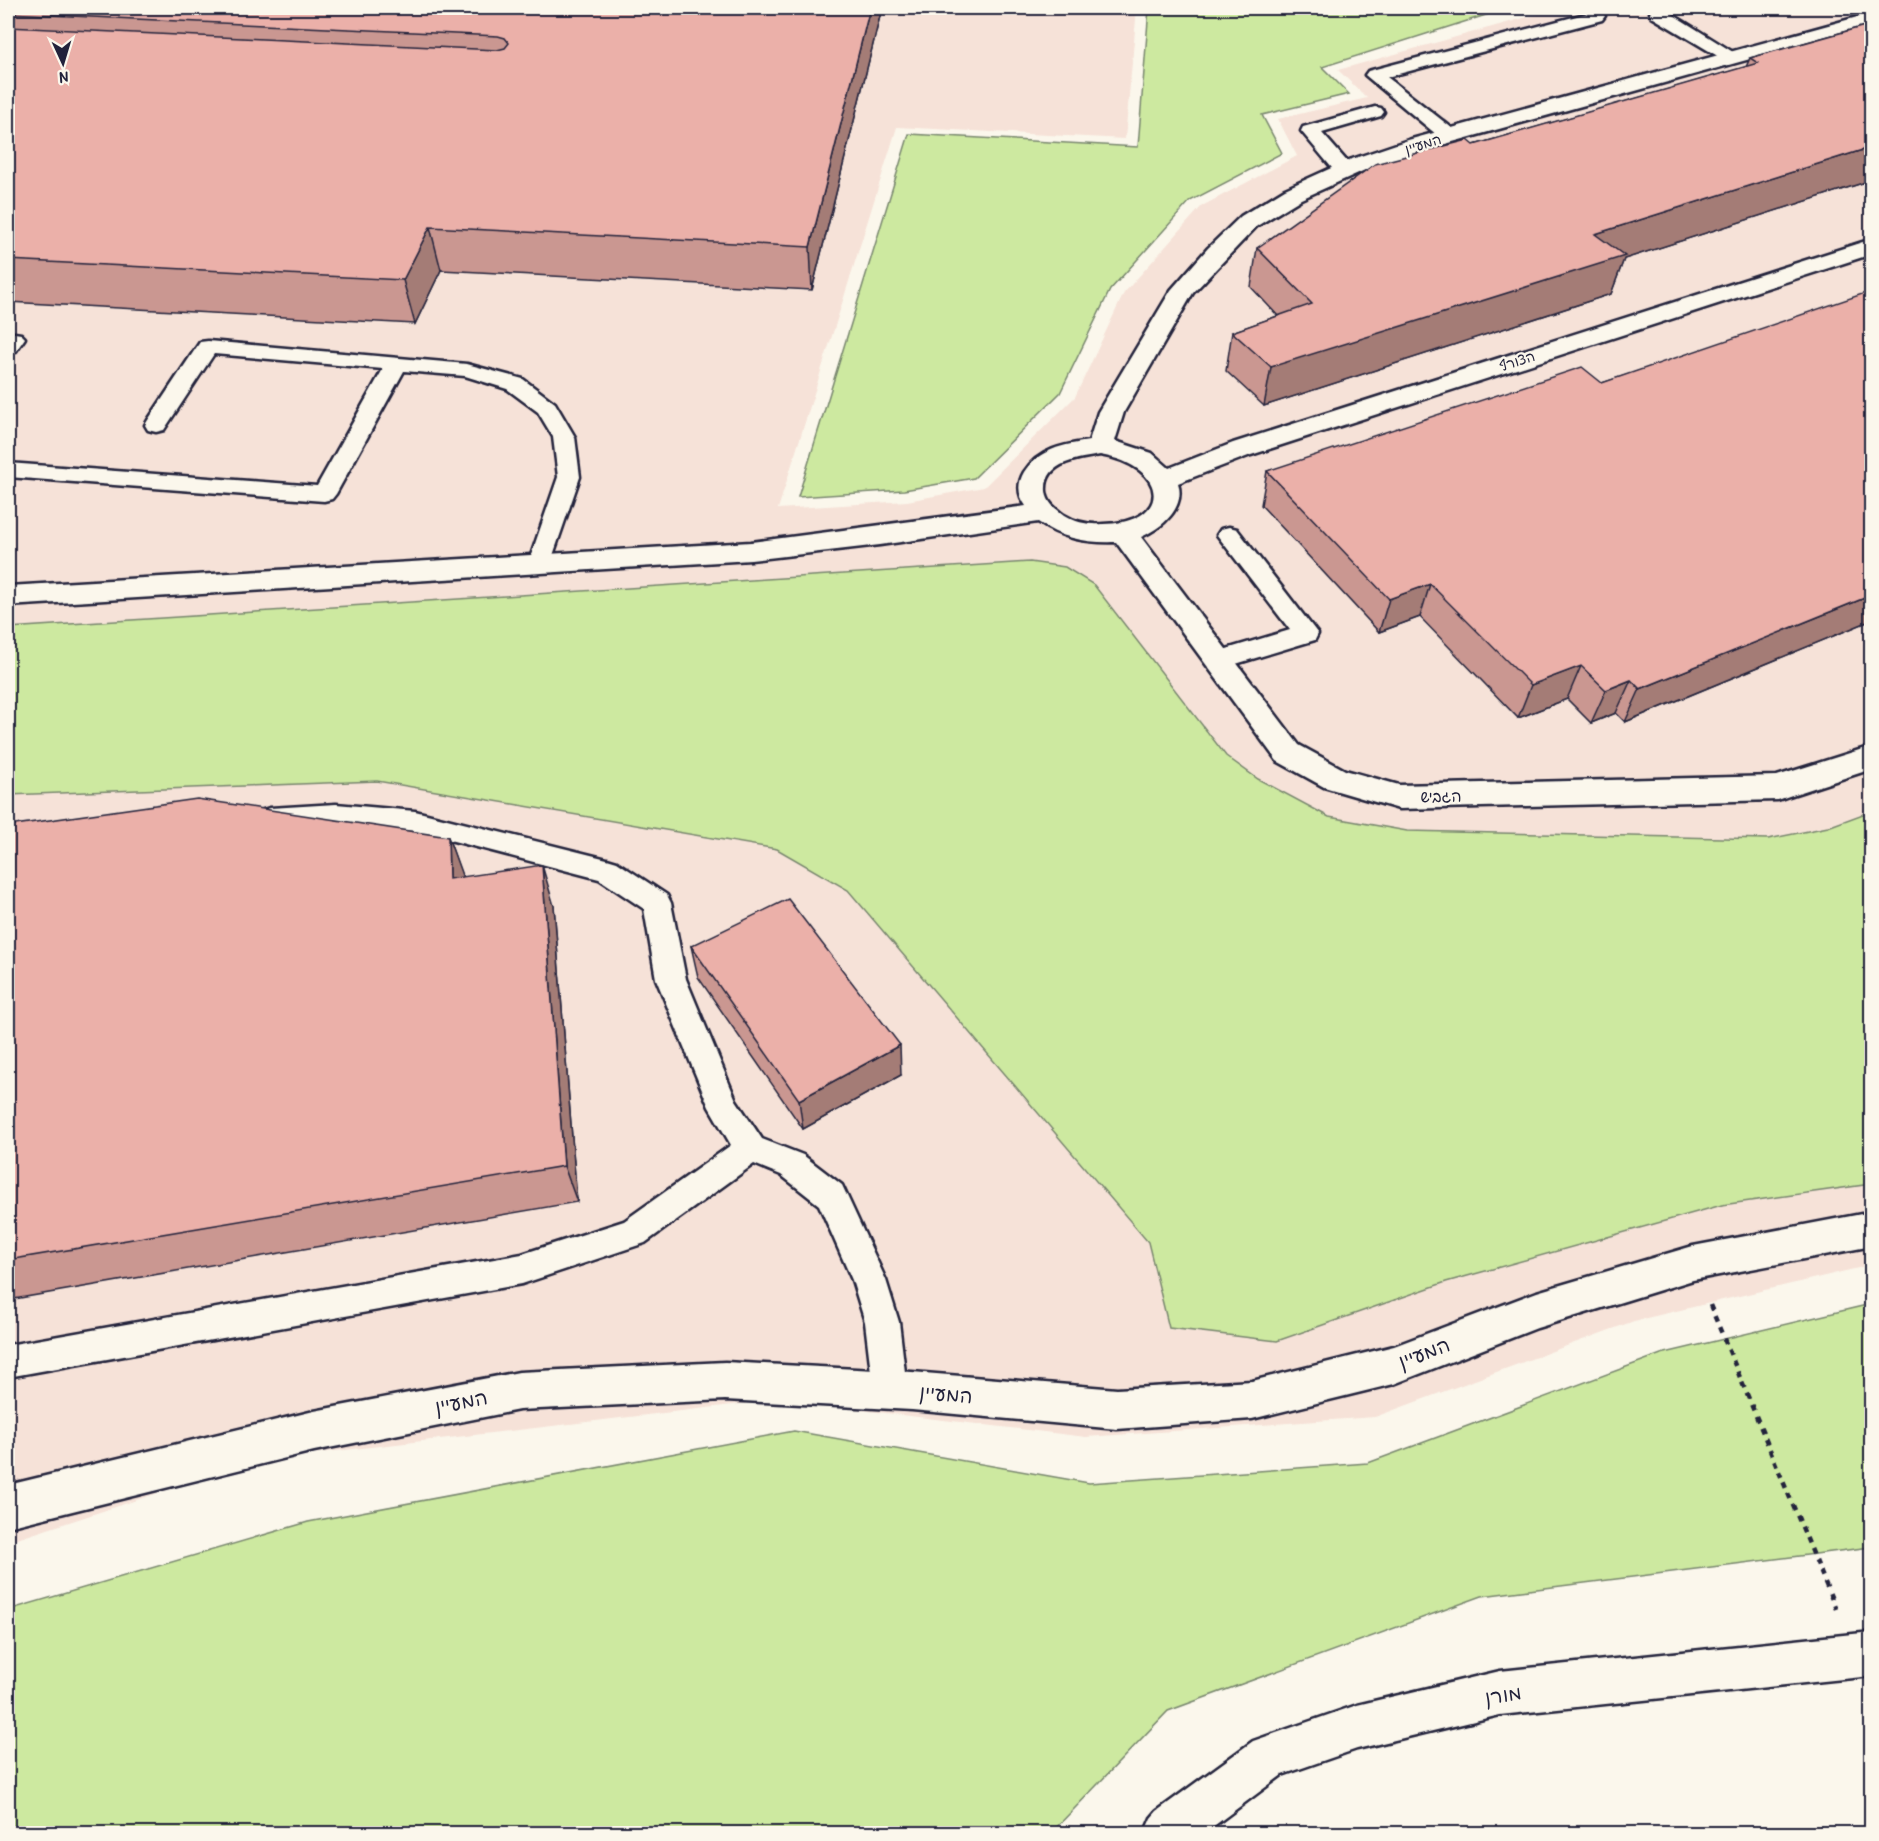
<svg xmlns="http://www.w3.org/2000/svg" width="1879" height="1841" font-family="'Patrick Hand','Playpen Sans Hebrew',sans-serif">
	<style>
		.built { fill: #f6e2d8 }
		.green { fill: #cde9a0; stroke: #78866e; stroke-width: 1.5 }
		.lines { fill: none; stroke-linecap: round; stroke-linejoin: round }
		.service-casing { stroke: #22223b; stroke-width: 5 }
		.minor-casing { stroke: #22223b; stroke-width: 5 }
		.path { stroke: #22223b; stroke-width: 4.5; stroke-dasharray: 6 6; stroke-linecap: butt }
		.service { fill: #fbf7ec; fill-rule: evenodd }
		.minor { fill: #fbf7ec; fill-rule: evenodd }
		.wall { fill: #ca9791; stroke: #22223b; stroke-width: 1.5 }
		.shaded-wall { fill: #a47b76; stroke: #22223b; stroke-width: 1.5 }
		.building { fill: #ebb0a9; stroke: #22223b; stroke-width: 1.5 }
		.labels { text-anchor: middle; stroke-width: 4.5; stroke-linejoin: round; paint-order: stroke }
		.far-street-label { font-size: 14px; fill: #22223b; stroke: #fbf7ec }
		.street-label { font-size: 16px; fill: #22223b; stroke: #fbf7ec }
		.near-street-label { font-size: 20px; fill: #22223b; stroke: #fbf7ec }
	</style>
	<rect width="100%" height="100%" fill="#fbf7ec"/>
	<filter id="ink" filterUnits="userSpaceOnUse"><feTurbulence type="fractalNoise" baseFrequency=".0167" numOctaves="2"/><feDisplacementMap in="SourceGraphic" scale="12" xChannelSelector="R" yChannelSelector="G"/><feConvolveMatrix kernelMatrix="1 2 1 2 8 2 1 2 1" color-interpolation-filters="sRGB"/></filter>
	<g filter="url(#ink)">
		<polygon class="built" points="8,8 1137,8 1125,139 897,127 778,509 907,501 984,487 1075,397 1124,293 1202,206 1297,156 1278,119 1367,98 1338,70 1560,8 1871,8 1871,1265 1634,1321 1375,1417 1086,1437 776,1400 259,1460 8,1542"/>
		<g class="green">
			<polygon points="1149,8 1508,8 1322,67 1349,94 1262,115 1282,153 1190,201 1110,290 1060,393 974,478 904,490 798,497 909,134 1138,147"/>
			<polygon points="1030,562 1065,567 1094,585 1226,756 1258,779 1329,817 1407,831 1768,839 1828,827 1871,811 1871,1184 1722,1205 1446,1282 1277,1341 1169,1328 1148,1242 848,890 777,849 377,781 8,795 8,628"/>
			<polygon points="1871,1304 1871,1547 1482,1596 1168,1711 1051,1833 8,1833 8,1610 308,1522 794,1431 1089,1483 1368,1463 1661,1354"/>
		</g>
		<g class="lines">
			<g class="service-casing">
				<g id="service">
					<polygon points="1659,8 1684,8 1682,12 1672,14 1741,57 1738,61 1726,61 1652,17 1650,13 1652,9"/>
					<polygon points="1596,11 1602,12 1605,16 1602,20 1387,77 1457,132 1459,136 1457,140 1443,140 1365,75 1368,71"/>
					<polygon points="1375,107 1381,108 1384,112 1381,116 1322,133 1351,166 1353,170 1351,174 1337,174 1301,131 1303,127"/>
					<polygon points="8,332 21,334 25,338 16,351 8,352"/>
					<polygon points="208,341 467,364 523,379 555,403 575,437 580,477 548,570 540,572 532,570 528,564 558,477 553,437 538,412 507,389 465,376 404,371 336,494 332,499 324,501 8,477 8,463 317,486 383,369 214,354 164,430 156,432 148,430 145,425 148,420 200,342"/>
					<polygon points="1229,527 1237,529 1318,634 1315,640 1219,669 1210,666 1206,660 1210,654 1290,630 1217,535 1221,529"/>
					<polygon points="336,804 415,811 607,859 617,862 667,895 671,903 686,979 736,1100 762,1139 803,1155 842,1185 886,1280 899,1322 907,1389 902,1401 890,1406 878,1401 873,1389 865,1322 852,1280 819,1205 781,1175 754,1164 645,1243 522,1284 8,1377 8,1345 522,1254 624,1221 731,1145 709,1107 656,979 644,909 599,879 415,831 336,824 270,828 260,825 256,818 260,811 270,808"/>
				</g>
			</g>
			<g class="minor-casing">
				<g id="minor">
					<path d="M1872,13V25L1424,150L1365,170L1301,199L1257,226L1193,293L1124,412L1115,441L1152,453L1169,468L1233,443L1872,239V254L1251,455L1178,483C1186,508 1162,528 1141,537L1299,745L1345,770L1399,785L1777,776L1872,746V769L1789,796L1778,800L1399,809L1324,787L1277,761L1116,542C1087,543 1062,539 1038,522L880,545L751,560L8,606V586L751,542L1026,506C1018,495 1017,484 1024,472C1039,449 1063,445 1089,441L1098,412L1171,290L1208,248L1241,216L1285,189L1349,160L1408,140ZM1100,455C1169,466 1173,523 1103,524C1089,525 1077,523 1064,515C1055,508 1047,503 1046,491C1044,462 1078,459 1100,455Z"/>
					<polygon points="1872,1212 1872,1246 1693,1280 1537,1328 1394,1384 1252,1419 1117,1429 912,1410 725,1400 519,1410 314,1451 8,1527 8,1485 314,1411 519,1372 725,1362 912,1372 1117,1389 1252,1381 1394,1346 1537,1292 1693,1246"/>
					<polygon points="1872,1632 1872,1676 1500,1715 1357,1749 1282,1775 1203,1834 1144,1834 1151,1818 1157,1811 1253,1741 1357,1705 1500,1671"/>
				</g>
			</g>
			<polyline class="path" points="1710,1305 1836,1609"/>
			<use href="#service" class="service"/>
			<use href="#minor" class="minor"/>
		</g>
		<g class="wall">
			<polygon points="8,8 882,8 812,290 441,270 415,324 8,302"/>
			<polygon points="1872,24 1872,180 1624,259 1611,294 1264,406 1226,371 1232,332 1278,316 1251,287 1257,248 1474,145 1746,67 1750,58"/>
			<polygon points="1872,295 1872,620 1625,722 1616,713 1591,723 1567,699 1518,718 1420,617 1379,632 1261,505 1267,471 1602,383"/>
			<polygon points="8,826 448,837 462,877 554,906 577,1202 8,1300"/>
			<polygon points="691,946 901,1075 803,1129 698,977"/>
		</g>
		<g class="shaded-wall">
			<polygon points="870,8 882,8 812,290 810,247"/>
			<polygon points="1872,147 1872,180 1624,259 1611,294 1264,406 1271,367 1595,234"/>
			<polygon points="430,227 441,270 415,324 403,280"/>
			<polygon points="1430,584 1420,617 1379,632 1389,599"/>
			<polygon points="1872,595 1872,620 1625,722 1640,689"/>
			<polygon points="1581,666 1567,699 1518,718 1531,685"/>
			<polygon points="1631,680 1616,713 1591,723 1606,690"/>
			<polygon points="448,837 463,878 449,879"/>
			<polygon points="542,865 554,906 577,1202 564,1166"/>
			<polygon points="900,1045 901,1075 803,1129 799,1100"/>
		</g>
		<g class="building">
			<polygon points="8,8 870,8 810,247 430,227 403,280 8,260 8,27 497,50 505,48 509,43 505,38 498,36 8,13"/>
			<polygon points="1872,24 1872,147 1595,234 1625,256 1271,367 1232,332 1312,304 1257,248 1375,164 1468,140 1474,145 1758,63 1750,58"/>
			<polygon points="1868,292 1872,295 1872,595 1640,689 1631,680 1606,690 1581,666 1531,685 1430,584 1389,599 1267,471 1582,367 1602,383"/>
			<polygon points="197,799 448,837 449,879 542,865 564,1166 8,1260 8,826"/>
			<polygon points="788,899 900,1045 799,1100 691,946"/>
		</g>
	</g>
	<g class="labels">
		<g class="far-street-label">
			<text transform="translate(1423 144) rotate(-17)" y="5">המעיין</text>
			<text transform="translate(1517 361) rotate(-18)" y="5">הצורף</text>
		</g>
		<g class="street-label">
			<text transform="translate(1441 796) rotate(-1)" y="6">הגביש</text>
		</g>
		<g class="near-street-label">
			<text transform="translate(1424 1353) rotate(-21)" y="7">המעיין</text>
			<text transform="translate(946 1394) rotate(5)" y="7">המעיין</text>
			<text transform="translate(461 1402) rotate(-11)" y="7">המעיין</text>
			<text transform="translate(1503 1695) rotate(-9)" y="7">מורן</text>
		</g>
	</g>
	<rect width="1879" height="1841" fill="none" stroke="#fbf7ec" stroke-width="30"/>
	<rect x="15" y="15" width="1849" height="1811" fill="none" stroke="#22223b" stroke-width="2" filter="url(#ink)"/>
	<g transform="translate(63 63) rotate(176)" stroke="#fbf7ec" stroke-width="4.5" paint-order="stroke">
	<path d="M0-4.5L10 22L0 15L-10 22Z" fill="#22223b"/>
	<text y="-9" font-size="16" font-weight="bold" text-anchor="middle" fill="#22223b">N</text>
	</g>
</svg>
